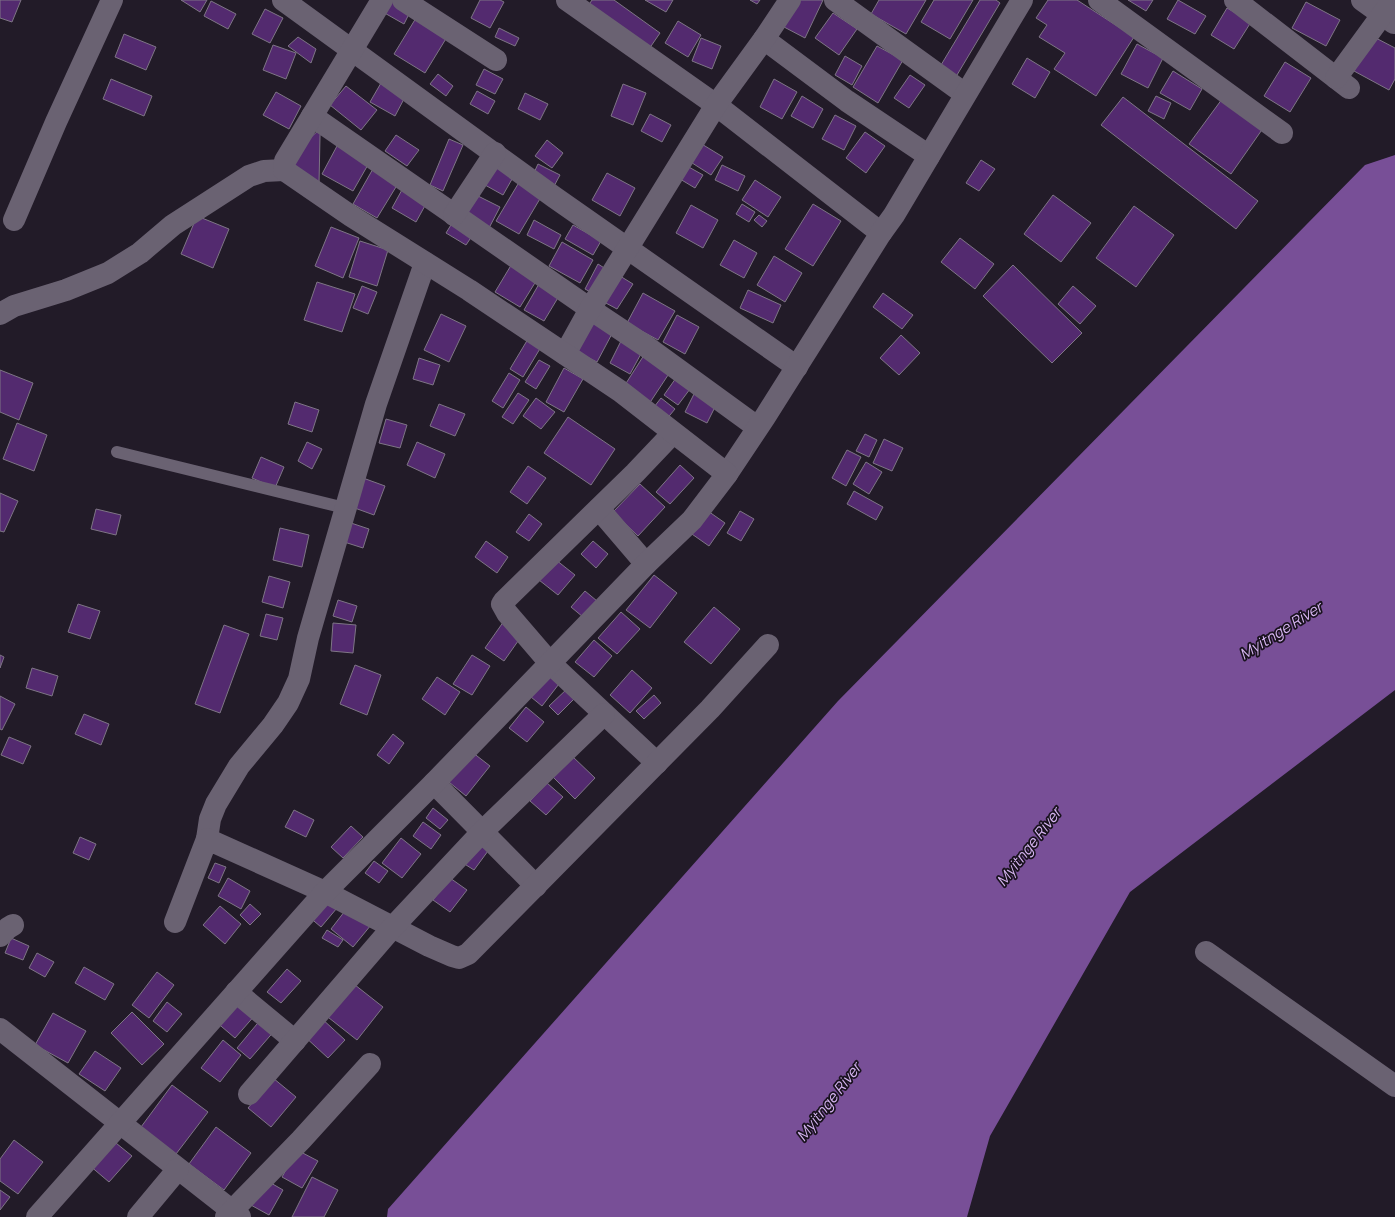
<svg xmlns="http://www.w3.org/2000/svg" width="1395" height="1217" font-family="Manrope,sans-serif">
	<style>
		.water { fill: #784f97 }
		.building { fill: #532a6f; stroke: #7e7585 }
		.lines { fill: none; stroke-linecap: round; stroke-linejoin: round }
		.lane { stroke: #6a6272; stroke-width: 12 }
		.street { stroke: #6a6272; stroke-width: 22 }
		.labels { text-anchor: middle; stroke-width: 3.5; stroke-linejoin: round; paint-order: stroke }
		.water-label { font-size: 15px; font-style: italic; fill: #d6b5f1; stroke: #19121e }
	</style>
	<rect width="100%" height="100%" fill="#221b28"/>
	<polygon class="water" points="1395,155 1395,690 1130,892 990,1136 967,1217 387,1217 388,1209 838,701 1365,165"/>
	<g class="building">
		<polygon points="0,0 21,0 12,22 0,18"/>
		<polygon points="181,0 207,0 200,12"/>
		<polygon points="393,0 411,10 404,24 381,11"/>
		<polygon points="480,0 500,0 504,2 490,28 471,18"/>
		<polygon points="592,0 614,0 660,33 649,49 588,6"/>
		<polygon points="645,0 673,0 666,12"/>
		<polygon points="750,0 760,0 757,4"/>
		<polygon points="796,0 823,0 805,38 784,27"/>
		<polygon points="879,0 926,0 906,34 871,14"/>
		<polygon points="934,0 973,0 950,39 921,22"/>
		<polygon points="980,0 996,0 1000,3 954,80 938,70"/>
		<polygon points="1048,0 1077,0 1134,37 1096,96 1054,69 1065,53 1039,37 1047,25 1036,18"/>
		<polygon points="1128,0 1153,0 1146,11"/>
		<polygon points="1178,0 1206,16 1195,34 1167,19"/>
		<polygon points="211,1 236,14 228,29 204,16"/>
		<polygon points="1306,2 1340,20 1326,46 1292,28"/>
		<polygon points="1227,8 1251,22 1234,49 1211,35"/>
		<polygon points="265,9 283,18 270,43 252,34"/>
		<polygon points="833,13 857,29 839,55 815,38"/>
		<polygon points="416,18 447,37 425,73 394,54"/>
		<polygon points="678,21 701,35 688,57 665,43"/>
		<polygon points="499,28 519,38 515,46 495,37"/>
		<polygon points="124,34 156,47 146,70 115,57"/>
		<polygon points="1372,36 1395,48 1395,79 1389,90 1354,71"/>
		<polygon points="298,37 316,49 311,63 288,46"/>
		<polygon points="701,38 721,46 712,69 692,61"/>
		<polygon points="1137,44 1163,58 1148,88 1121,74"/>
		<polygon points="273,45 296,53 286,79 263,70"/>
		<polygon points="877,46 903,60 878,103 853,87"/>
		<polygon points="845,56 862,66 852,85 835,75"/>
		<polygon points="1027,58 1050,72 1035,98 1012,84"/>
		<polygon points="1285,62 1311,78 1290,112 1264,96"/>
		<polygon points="484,69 503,79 495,94 476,85"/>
		<polygon points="1173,71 1202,89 1190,110 1160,93"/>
		<polygon points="438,74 453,86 446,96 430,84"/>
		<polygon points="910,75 925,85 909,108 894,98"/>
		<polygon points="111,79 152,96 144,116 103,99"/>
		<polygon points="774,79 797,92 782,119 760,107"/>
		<polygon points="381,83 405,97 395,116 370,102"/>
		<polygon points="623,84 646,93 633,125 611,116"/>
		<polygon points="346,86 377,110 361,130 330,105"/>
		<polygon points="477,91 495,101 488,114 470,104"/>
		<polygon points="276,92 301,106 289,129 263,115"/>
		<polygon points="525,93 548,104 540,120 518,109"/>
		<polygon points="1225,95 1266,124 1231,174 1189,144"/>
		<polygon points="802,96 823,109 813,128 791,116"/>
		<polygon points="1156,96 1171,103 1164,119 1148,111"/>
		<polygon points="1123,97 1258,201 1236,229 1101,125"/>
		<polygon points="650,114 671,125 662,142 641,131"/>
		<polygon points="835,115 856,126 844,150 822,139"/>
		<polygon points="321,128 320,136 319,184 294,169 296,151"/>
		<polygon points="865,132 885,146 866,173 846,158"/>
		<polygon points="396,135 419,150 407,166 385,151"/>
		<polygon points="449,139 463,145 443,191 430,185"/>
		<polygon points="547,140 563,153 552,168 535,156"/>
		<polygon points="700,143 723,157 711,175 689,161"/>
		<polygon points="337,146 369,163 353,191 322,174"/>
		<polygon points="981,160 995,169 979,191 966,183"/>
		<polygon points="498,162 516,172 503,195 485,185"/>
		<polygon points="538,164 560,175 553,188 532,177"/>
		<polygon points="722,165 745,176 738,191 715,180"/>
		<polygon points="687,166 703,175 695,188 680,179"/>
		<polygon points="374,167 399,182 377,218 353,204"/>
		<polygon points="607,173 635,188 620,216 592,200"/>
		<polygon points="521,179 544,192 519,234 496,221"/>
		<polygon points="755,180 781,197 768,217 742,200"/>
		<polygon points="403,188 427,202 416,222 392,208"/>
		<polygon points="472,193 500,207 489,228 461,213"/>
		<polygon points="1053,195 1091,223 1061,262 1024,234"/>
		<polygon points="742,204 755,212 749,222 736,214"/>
		<polygon points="813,204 841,221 813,266 785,249"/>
		<polygon points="691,205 718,220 703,248 676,233"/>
		<polygon points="1134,206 1174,235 1136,287 1096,258"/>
		<polygon points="759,215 767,221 762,227 754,220"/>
		<polygon points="197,216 229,229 213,268 181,254"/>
		<polygon points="454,220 474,233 466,245 446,233"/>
		<polygon points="534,220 561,235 554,249 527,235"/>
		<polygon points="573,225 601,241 593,255 565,239"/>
		<polygon points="331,227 359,238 343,278 315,266"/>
		<polygon points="960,238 994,264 975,289 941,262"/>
		<polygon points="734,240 757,253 744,278 720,265"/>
		<polygon points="360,241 388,250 377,286 349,277"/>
		<polygon points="562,242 593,260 580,283 549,266"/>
		<polygon points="774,256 802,273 785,302 757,285"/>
		<polygon points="513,262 538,278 520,307 495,292"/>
		<polygon points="598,264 609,271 596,295 585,289"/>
		<polygon points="1013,265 1082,333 1052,363 983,296"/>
		<polygon points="620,276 633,284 617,309 604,302"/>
		<polygon points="317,282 355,294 342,332 304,320"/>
		<polygon points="539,284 559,296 544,321 524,310"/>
		<polygon points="362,286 377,292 368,314 353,308"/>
		<polygon points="1073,286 1096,306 1080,324 1058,304"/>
		<polygon points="748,290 781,305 773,323 740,308"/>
		<polygon points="643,293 675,311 658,340 627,323"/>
		<polygon points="883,293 913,315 902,329 873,307"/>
		<polygon points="441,314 466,326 449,362 424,350"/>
		<polygon points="677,315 699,327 685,354 663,342"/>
		<polygon points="592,319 614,330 597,362 575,351"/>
		<polygon points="531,334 544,342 523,377 510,369"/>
		<polygon points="901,335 920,353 899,375 880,358"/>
		<polygon points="621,341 642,352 630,374 610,363"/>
		<polygon points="646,352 672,369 649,404 623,388"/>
		<polygon points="419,358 440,365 433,385 413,379"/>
		<polygon points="539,360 550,366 536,389 525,382"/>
		<polygon points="564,368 583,379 564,412 546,402"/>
		<polygon points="0,370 33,383 19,420 0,412"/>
		<polygon points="509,373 520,380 503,408 492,401"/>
		<polygon points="676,378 690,389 678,405 664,395"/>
		<polygon points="695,392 717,403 707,423 685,412"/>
		<polygon points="518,393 529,400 513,424 502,417"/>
		<polygon points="536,398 555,412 541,429 523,416"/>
		<polygon points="661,398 675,409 665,421 651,411"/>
		<polygon points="295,402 319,410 312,432 288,424"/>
		<polygon points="439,404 465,414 455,436 430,426"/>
		<polygon points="568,417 615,449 591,485 544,453"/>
		<polygon points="386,419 407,425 400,448 379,443"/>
		<polygon points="17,423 47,435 34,471 3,459"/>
		<polygon points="865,434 877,440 869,457 856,451"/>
		<polygon points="884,439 903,448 892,471 873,463"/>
		<polygon points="307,442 322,449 312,469 298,461"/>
		<polygon points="417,442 445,454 435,478 407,465"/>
		<polygon points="847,450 861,457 846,486 832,478"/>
		<polygon points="261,457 284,467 275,488 252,478"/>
		<polygon points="866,462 882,472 869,494 853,484"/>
		<polygon points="680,465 694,478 670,504 656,492"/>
		<polygon points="528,466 546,478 527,504 510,492"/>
		<polygon points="363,478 385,486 374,515 352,507"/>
		<polygon points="640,484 665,507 638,536 613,512"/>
		<polygon points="854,491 883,507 876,520 847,504"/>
		<polygon points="0,493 18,501 4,532 0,531"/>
		<polygon points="96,509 121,515 116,535 91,529"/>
		<polygon points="705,509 725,523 709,546 689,532"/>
		<polygon points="740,511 754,519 741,541 727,533"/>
		<polygon points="529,514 542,524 529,541 516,532"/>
		<polygon points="345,521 369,529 363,548 338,540"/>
		<polygon points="280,528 309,535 302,567 273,560"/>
		<polygon points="486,541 508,557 497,573 475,557"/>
		<polygon points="593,541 608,554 596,568 581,554"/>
		<polygon points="556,560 575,575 558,595 539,580"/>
		<polygon points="654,575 677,593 650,628 626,610"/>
		<polygon points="269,576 290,582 283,608 262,602"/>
		<polygon points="585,591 597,601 583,617 571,607"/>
		<polygon points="338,600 357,606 352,622 333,616"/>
		<polygon points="78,604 100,611 90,639 68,632"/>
		<polygon points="714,607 740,629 711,664 684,642"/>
		<polygon points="621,612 640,629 617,654 598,638"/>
		<polygon points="266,614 283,618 277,640 260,636"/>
		<polygon points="504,621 523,634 504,661 485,648"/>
		<polygon points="333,623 356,625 353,653 331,651"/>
		<polygon points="224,625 249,634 220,713 195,704"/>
		<polygon points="594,640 612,656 594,677 575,662"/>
		<polygon points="0,655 4,657 0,668"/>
		<polygon points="472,655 490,666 472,695 453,684"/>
		<polygon points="355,665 381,675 367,715 340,704"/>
		<polygon points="32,668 58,676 52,696 26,688"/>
		<polygon points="632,670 652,688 630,713 610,695"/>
		<polygon points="551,672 562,680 542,706 531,697"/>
		<polygon points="437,677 460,692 445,715 422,699"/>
		<polygon points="568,688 576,697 558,715 549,706"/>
		<polygon points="654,695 661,703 644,719 636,711"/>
		<polygon points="0,696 15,704 2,730 0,729"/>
		<polygon points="526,707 544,722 527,742 509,728"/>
		<polygon points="84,714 109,724 101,745 75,734"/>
		<polygon points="393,734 404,743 389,764 377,755"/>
		<polygon points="9,737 31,746 23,764 1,755"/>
		<polygon points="468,749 490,766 466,796 444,778"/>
		<polygon points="572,756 595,778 575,799 553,777"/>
		<polygon points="547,783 563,797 546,815 530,801"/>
		<polygon points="433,808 448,820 440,829 426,818"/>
		<polygon points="294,810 314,820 306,837 285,827"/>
		<polygon points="423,822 441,835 431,849 413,836"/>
		<polygon points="351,826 363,837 343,858 331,847"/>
		<polygon points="80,837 96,844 89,860 73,853"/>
		<polygon points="401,838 421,854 402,878 382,863"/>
		<polygon points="477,843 488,851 474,870 463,863"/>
		<polygon points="374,861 388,871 379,883 365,873"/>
		<polygon points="215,863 226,867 219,883 208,878"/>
		<polygon points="228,878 250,891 241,909 218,896"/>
		<polygon points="450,878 467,890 450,912 433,900"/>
		<polygon points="323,897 337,908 321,927 308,916"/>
		<polygon points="250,904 261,914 250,925 240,915"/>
		<polygon points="220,906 241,924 225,944 203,925"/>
		<polygon points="348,907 371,925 353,947 331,929"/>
		<polygon points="327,930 343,940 338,947 322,938"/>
		<polygon points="11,938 29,946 23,960 5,953"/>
		<polygon points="37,953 54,962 45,977 29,968"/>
		<polygon points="84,967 114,984 105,1000 75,983"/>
		<polygon points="287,969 301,981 281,1003 267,992"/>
		<polygon points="157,972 174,985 149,1018 132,1005"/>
		<polygon points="350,981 383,1007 357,1040 324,1014"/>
		<polygon points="236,996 256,1014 235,1038 215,1021"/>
		<polygon points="167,1002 182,1014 167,1032 153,1021"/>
		<polygon points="132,1012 164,1044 142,1065 111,1033"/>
		<polygon points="53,1013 86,1031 68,1063 35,1045"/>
		<polygon points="320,1017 345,1040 328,1058 303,1035"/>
		<polygon points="262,1018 276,1029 250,1059 237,1048"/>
		<polygon points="223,1040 241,1055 220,1082 201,1068"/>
		<polygon points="95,1051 121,1068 105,1091 79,1074"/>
		<polygon points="273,1078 296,1097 271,1127 248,1108"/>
		<polygon points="172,1085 208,1112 176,1154 141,1127"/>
		<polygon points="216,1127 251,1153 224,1190 189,1164"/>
		<polygon points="111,1139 132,1156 109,1182 89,1165"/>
		<polygon points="14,1140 43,1162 18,1194 0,1181 0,1159"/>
		<polygon points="297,1150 318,1161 302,1188 282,1177"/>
		<polygon points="312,1177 338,1190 324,1217 292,1217"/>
		<polygon points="264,1179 283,1190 269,1215 249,1204"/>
		<polygon points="0,1190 10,1197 0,1210"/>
	</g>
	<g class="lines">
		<polyline class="lane" points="117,452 345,508"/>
		<g class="street">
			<polyline points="283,0 554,197 797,367"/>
			<polyline points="403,0 496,60"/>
			<polyline points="567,0 716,105 881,233"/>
			<polyline points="835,0 965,94"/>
			<polyline points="1099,0 1282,133"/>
			<polyline points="1235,0 1349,88"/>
			<polyline points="1362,0 1394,23"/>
			<polyline points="764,39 847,101 929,156"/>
			<polyline points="1336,78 1393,0"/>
			<polyline points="312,116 599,315 647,347 757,427"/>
			<polyline points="454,215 495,153"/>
			<polyline points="14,220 56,122 112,0"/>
			<polyline points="0,314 14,306 66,290 108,273 140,253 173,225 249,176 264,171 284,170"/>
			<polyline points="565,354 590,309 716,105 764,39 790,0"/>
			<polyline points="727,474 765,417 881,233 894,215 1022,0"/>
			<polyline points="599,509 646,564"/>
			<polyline points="657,763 550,663 507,613 502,604 504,601 635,473 673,433"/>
			<polyline points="434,783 536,886"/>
			<polyline points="207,839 210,819 216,804 239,766 273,725 288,703 299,679 308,638 376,404 425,263"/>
			<polyline points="175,922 207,839 325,892 429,946 452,956 459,958 468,954 710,709 768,645"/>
			<polyline points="0,936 8,928 13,925"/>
			<polyline points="1206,952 1395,1086"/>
			<polyline points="236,992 295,1041"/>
			<polyline points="0,1029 240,1217"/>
			<polyline points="249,1094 392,928 482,832 604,714"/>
			<polyline points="37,1217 325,892 434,783 646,564 692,520 727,474 620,391 469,290 351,216 284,170 285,161 382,0"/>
			<polyline points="138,1217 178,1169"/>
			<polyline points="226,1217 301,1140 370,1064"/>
		</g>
	</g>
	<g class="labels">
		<g class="water-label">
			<text transform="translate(1281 631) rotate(-32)" y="5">Myitnge River</text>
			<text transform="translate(1029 847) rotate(-52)" y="5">Myitnge River</text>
			<text transform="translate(829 1102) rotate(-52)" y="5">Myitnge River</text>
		</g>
	</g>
</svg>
